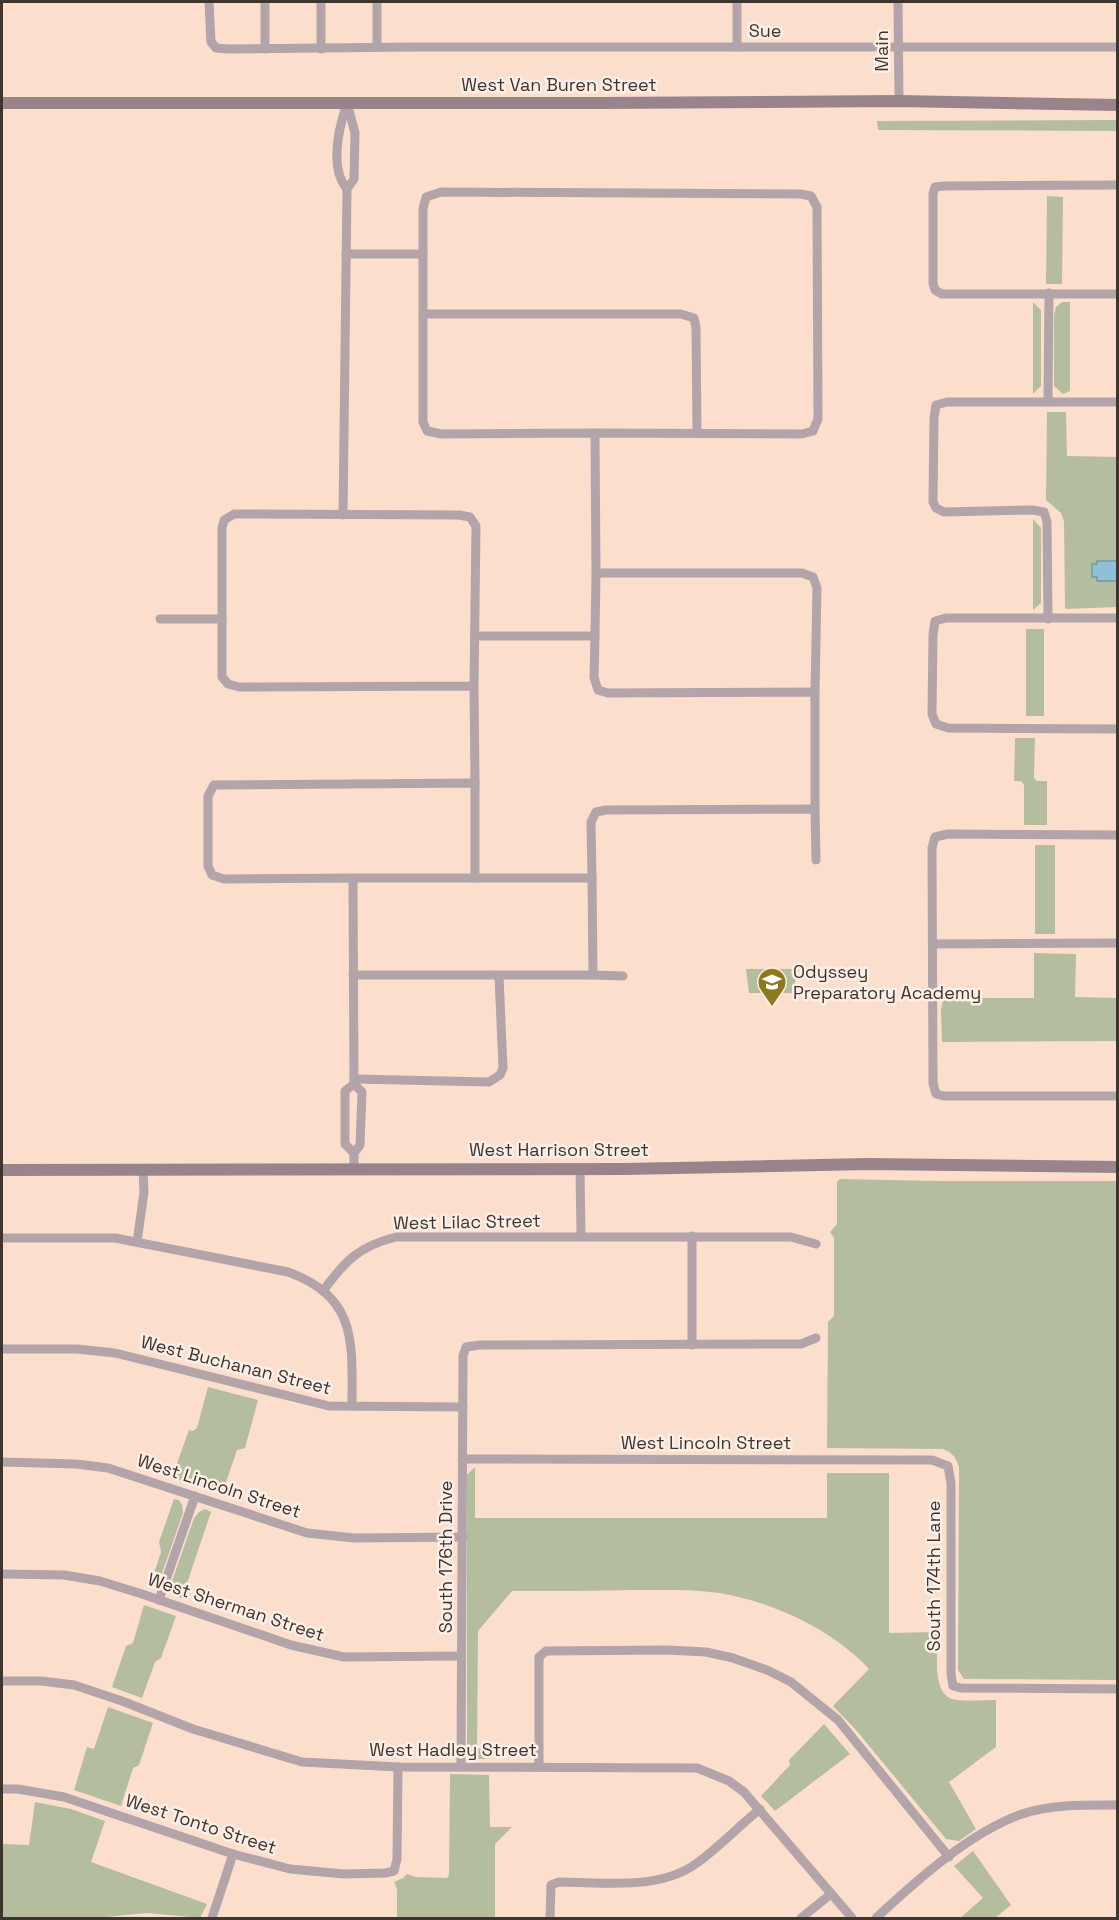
<svg xmlns="http://www.w3.org/2000/svg" width="1119" height="1920" font-family="'Space Grotesk',sans-serif">
	<style>
		.green { fill: #b5bd9f }
		.water { fill: #8ec1d7; stroke: #7797a4; stroke-width: 1.5 }
		.lines { fill: none; stroke-linecap: round; stroke-linejoin: round }
		.street { stroke: #b2a4a9; stroke-width: 9 }
		.secondary { stroke: #99848c; stroke-width: 12 }
		.labels { text-anchor: middle; stroke-width: 5; stroke-linejoin: round; paint-order: stroke }
		.street-label { font-size: 18px; fill: #40352e; stroke: #fbefe8 }
		.poi-label { font-size: 18px; fill: #40352e; stroke: #fbefe8; text-anchor: start }
	</style>
	<rect width="100%" height="100%" fill="#fcdecd"/>
	<g class="green">
		<polygon points="1117,120 1117,131 878,130 877,121"/>
		<polygon points="1047,196 1063,197 1062,284 1046,284"/>
		<polygon points="1033,302 1041,310 1041,386 1033,394"/>
		<polygon points="1062,302 1070,302 1070,391 1063,394 1054,386 1054,315 1056,307"/>
		<polygon points="1047,412 1066,412 1067,456 1117,457 1117,607 1066,609 1065,607 1064,522 1061,513 1046,500"/>
		<polygon points="1033,519 1041,528 1041,603 1033,610"/>
		<rect x="1026" y="629" width="18" height="87"/>
		<polygon points="1015,738 1035,738 1034,778 1037,781 1047,781 1047,825 1024,825 1024,785 1021,781 1014,781"/>
		<rect x="1035" y="845" width="20" height="89"/>
		<polygon points="1034,953 1076,954 1075,997 1117,998 1117,1041 942,1042 941,1011 943,998 1034,998"/>
		<polygon points="746,969 799,969 795,982 795,993 749,993"/>
		<path d="M840,1179L939,1181H1117V1680L964,1679L958,1670L959,1467C956,1457 952,1453 943,1449L827,1448L828,1322L834,1316V1238L830,1232L837,1224V1182Z"/>
		<polygon points="208,1387 258,1400 245,1448 237,1450 222,1494 172,1477 189,1430 193,1431 197,1428"/>
		<path d="M475,1467V1518H827V1473H889V1633L938,1632C938,1650 931,1692 952,1699C962,1702 985,1700 996,1700V1747L949,1782L976,1829L959,1841L946,1839L856,1730L833,1706L869,1669C832,1629 773,1602 719,1593C692,1589 664,1590 636,1590C595,1591 554,1591 512,1591L478,1631L477,1748L489,1751V1759H476L467,1749V1475Z"/>
		<polygon points="174,1499 179,1500 182,1505 183,1513 159,1582 150,1586 161,1552 159,1542"/>
		<polygon points="205,1509 211,1512 182,1598 175,1596 170,1587 194,1518 199,1512"/>
		<polygon points="144,1605 176,1616 161,1658 155,1662 142,1698 112,1687 126,1646 133,1643"/>
		<polygon points="108,1707 153,1723 139,1765 133,1768 121,1806 74,1790 87,1747 94,1749"/>
		<polygon points="824,1724 850,1754 775,1811 761,1796 790,1765 789,1760"/>
		<polygon points="450,1774 489,1775 490,1827 512,1827 495,1844 495,1918 397,1918 397,1889 394,1882 403,1878 407,1874 416,1877 447,1878 449,1875"/>
		<polygon points="35,1802 71,1809 105,1821 91,1862 207,1904 200,1918 147,1913 95,1918 2,1918 2,1844 29,1845"/>
		<polygon points="973,1851 1011,1905 995,1918 960,1918 983,1898 954,1866"/>
	</g>
	<polygon class="water" points="1097,561 1117,561 1117,581 1097,581 1097,577 1092,577 1092,564 1097,564"/>
	<g class="lines">
		<g class="street">
			<polyline points="209,2 211,42 216,48 228,49 413,47 1118,47"/>
			<polyline points="265,2 265,49"/>
			<polyline points="377,2 377,47"/>
			<polyline points="737,2 737,47"/>
			<polyline points="898,2 899,101"/>
			<polyline points="321,49 321,2"/>
			<path d="M347,103C339,127 329,168 347,189"/>
			<polyline points="1118,185 944,186 935,187 933,194 933,283 935,290 942,294 1118,294"/>
			<polyline points="346,254 423,254"/>
			<polyline points="423,314 681,314 694,318 696,328 697,433"/>
			<polyline points="1048,402 1049,293"/>
			<polyline points="595,433 802,434 813,431 818,419 817,207 811,196 800,194 441,192 426,197 423,209 423,422 427,431 441,434 595,433 596,573"/>
			<polyline points="343,515 347,189 354,179 355,133 347,103"/>
			<polyline points="1118,618 946,618 935,621 933,635 932,714 936,724 948,728 1118,729"/>
			<polyline points="160,619 222,619"/>
			<polyline points="1048,619 1047,522 1044,512 1032,510 944,512 936,508 933,502 934,418 936,405 947,402 1118,402"/>
			<polyline points="475,636 595,636 594,677 598,690 608,693 815,692 815,809"/>
			<polyline points="595,636 596,573 802,573 813,577 817,588 815,692"/>
			<polyline points="474,686 476,526 470,517 459,515 234,514 224,520 222,528 222,677 228,684 239,687 474,686 475,783"/>
			<polyline points="1118,835 948,834 935,837 932,848 933,1083 936,1094 944,1096 1118,1096"/>
			<polyline points="353,878 475,878 475,783 214,785 208,796 208,866 212,875 224,879 353,878 354,1084 362,1092 360,1145 354,1153 354,1169"/>
			<polyline points="475,878 592,878 591,822 596,812 606,810 815,809 816,860"/>
			<polyline points="933,944 1118,943"/>
			<polyline points="353,975 593,975 592,878"/>
			<polyline points="593,975 623,976"/>
			<polyline points="354,1079 489,1082 500,1075 503,1068 499,976"/>
			<polyline points="354,1084 345,1091 345,1144 354,1153"/>
			<polyline points="580,1169 581,1236"/>
			<path d="M2,1238H115L288,1272C358,1297 352,1343 352,1406"/>
			<polyline points="137,1242 144,1192 143,1170"/>
			<path d="M323,1291C345,1261 359,1246 396,1237H791L816,1244"/>
			<polyline points="692,1345 692,1236"/>
			<polyline points="2,1349 77,1349 115,1353 329,1406 463,1407"/>
			<polyline points="462,1459 932,1460 948,1466 951,1483 951,1674 953,1686 961,1688 1118,1689"/>
			<polyline points="2,1462 76,1464 108,1468 307,1533 354,1538 463,1537"/>
			<polyline points="2,1574 64,1575 100,1581 142,1594 291,1645 344,1657 462,1656"/>
			<polyline points="159,1600 195,1496"/>
			<polyline points="2,1681 41,1681 74,1685 122,1701 193,1729 302,1762 398,1767 697,1768 729,1781 744,1792 852,1918"/>
			<polyline points="461,1767 463,1356 466,1347 480,1345 801,1344 816,1338"/>
			<polyline points="539,1767 539,1657 546,1651 667,1650 706,1652 733,1658 767,1670 791,1682 838,1720 949,1857"/>
			<polyline points="2,1789 18,1789 64,1797 233,1854 290,1869 344,1874 385,1873 394,1871 397,1859 398,1767"/>
			<polyline points="212,1918 233,1854"/>
			<path d="M550,1918L551,1885L559,1882C603,1882 659,1891 697,1863C719,1847 739,1826 760,1809"/>
			<polyline points="801,1918 831,1894"/>
			<path d="M876,1918C916,1881 970,1832 1022,1814C1053,1804 1085,1805 1118,1805"/>
		</g>
		<g class="secondary">
			<polyline points="2,103 602,103 899,101 1118,105"/>
			<polyline points="2,1170 625,1169 867,1164 1118,1167"/>
		</g>
	</g>
	<defs>
		<g id="school-pin" transform="scale(1.5)"><path d="M0 17L-7.5 6A9.5 9.5 0 1 1 7.5 6Z" fill="#8d791e" stroke="#fbefe8"/><path d="M0-5L7-2L0 1L-7-2ZM-4 1L0 2.5L4 1V4Q0 6-4 4Z" fill="#fff"/></g>
	</defs>
	<g fill-rule="evenodd">
		<use href="#school-pin" x="772" y="982"/>
	</g>
	<g class="labels">
		<g class="street-label">
			<text x="765" y="37">Sue</text>
			<text transform="translate(882 51) rotate(-90)" y="6">Main</text>
			<text x="559" y="91">West Van Buren Street</text>
			<text x="559" y="1156">West Harrison Street</text>
			<text transform="translate(467 1222) rotate(-1)" y="6">West Lilac Street</text>
			<text transform="translate(236 1365) rotate(14)" y="6">West Buchanan Street</text>
			<text x="706" y="1449">West Lincoln Street</text>
			<text transform="translate(219 1486) rotate(18)" y="6">West Lincoln Street</text>
			<text transform="translate(446 1557) rotate(-90)" y="6">South 176th Drive</text>
			<text transform="translate(934 1576) rotate(-90)" y="6">South 174th Lane</text>
			<text transform="translate(236 1607) rotate(18)" y="6">West Sherman Street</text>
			<text x="453" y="1756">West Hadley Street</text>
			<text transform="translate(201 1824) rotate(18)" y="6">West Tonto Street</text>
		</g>
		<g class="poi-label">
			<text x="793" y="978">Odyssey<tspan x="793" dy="21">Preparatory Academy</tspan></text>
		</g>
	</g>
	<rect width="1119" height="1920" fill="none" stroke="#40352e" stroke-width="6"/>
</svg>
